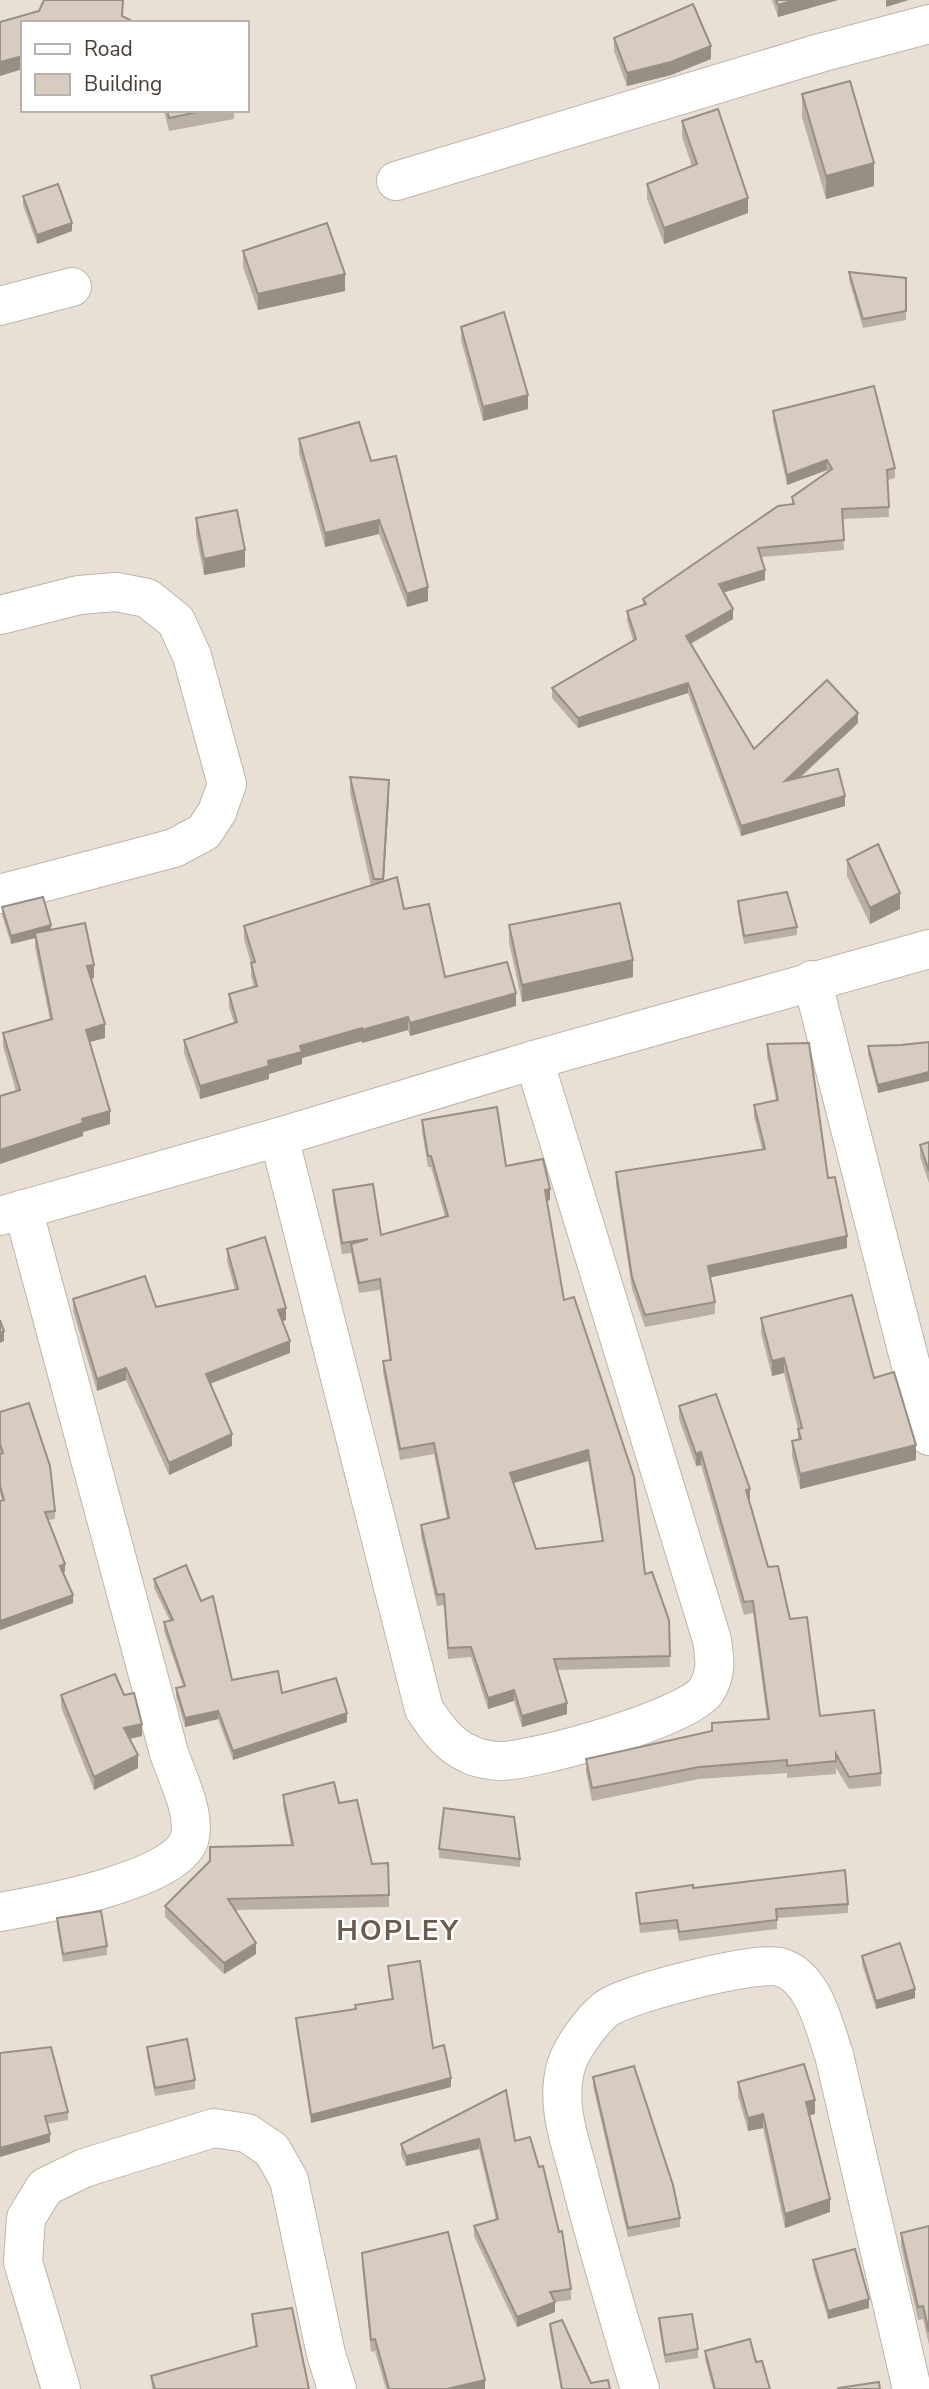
<svg xmlns="http://www.w3.org/2000/svg" width="929" height="2389" font-family="'Nunito Sans',sans-serif">
	<style>
		.residential { fill: #e8dfd5; fill-rule: evenodd }
		.lines { fill: none; stroke-linecap: round; stroke-linejoin: round }
		.street-casing { stroke: #bfb5a9; stroke-width: 40 }
		.street { stroke: #fff; stroke-width: 38 }
		.wall { fill: #baafa4; fill-rule: evenodd }
		.shaded-wall { fill: #978e86 }
		.building { fill: #d8cbbf; stroke: #978e86; stroke-width: 2; fill-rule: evenodd }
		.labels { text-anchor: middle; stroke-width: 5; stroke-linejoin: round; paint-order: stroke }
		.district-label { font-size: 28px; font-weight: bold; letter-spacing: 2px; fill: #6a5b4d; stroke: #fff }
	</style>
	<rect width="100%" height="100%" fill="#f4eee7"/>
	<path class="residential" d="M0,0H929V2389H0ZM23,23H247V110H23Z"/>
	<g class="lines">
		<g class="street-casing">
			<g id="street">
				<polyline points="396,181 820,53 929,24"/>
				<polyline points="0,306 72,287"/>
				<polyline points="0,615 79,595 116,592 147,598 176,621 192,656 227,784 217,812 204,832 174,848 0,894"/>
				<polyline points="812,980 929,1436"/>
				<path d="M279,1137L424,1709C436,1727 448,1745 469,1754C476,1758 491,1761 500,1761C535,1761 687,1718 706,1691C717,1674 715,1659 712,1640L534,1060"/>
				<polyline points="0,1216 279,1137 534,1060 929,949"/>
				<path d="M0,1912C39,1905 181,1880 190,1837C195,1811 177,1777 169,1753L23,1209"/>
				<polyline points="61,2389 23,2262 26,2218 45,2187 84,2168 214,2128 247,2133 272,2150 289,2180 326,2354 337,2389"/>
				<path d="M640,2389C619,2319 598,2250 580,2179C571,2144 556,2107 565,2070C569,2051 591,2021 606,2009C625,1994 758,1960 780,1967C814,1977 824,2026 834,2055L912,2389"/>
			</g>
		</g>
		<use href="#street" class="street"/>
	</g>
	<g class="wall">
		<polygon points="772,0 838,0 778,17"/>
		<polygon points="614,38 711,59 671,75 627,86 614,51"/>
		<polygon points="802,94 874,186 826,199 802,117"/>
		<polygon points="164,110 234,110 234,119 169,131"/>
		<polygon points="682,121 748,213 664,244 647,199 647,184 692,166 682,137"/>
		<polygon points="23,196 72,231 37,244 23,205"/>
		<polygon points="243,251 345,291 258,310 243,267"/>
		<polygon points="849,272 906,278 906,320 863,328 849,280"/>
		<polygon points="461,327 528,409 483,421 461,340"/>
		<polygon points="773,411 895,468 895,478 888,480 889,517 842,519 844,550 761,557 765,580 724,592 733,619 691,644 754,749 858,723 800,778 845,806 741,836 688,693 578,728 552,698 552,688 633,640 627,621 627,611 643,605 643,599 792,504 792,497 828,472 827,470 787,485 773,421"/>
		<polygon points="299,439 371,461 428,601 407,607 379,534 325,547 299,453"/>
		<polygon points="196,518 245,567 204,575 196,535"/>
		<polygon points="350,777 389,796 384,882 404,909 445,977 516,1006 410,1036 408,1030 362,1043 362,1041 302,1058 302,1064 269,1074 269,1079 200,1099 184,1053 184,1040 234,1023 229,1007 229,994 254,987 251,976 251,963 244,939 244,926 371,886 350,793"/>
		<polygon points="847,860 900,909 870,924 847,876"/>
		<polygon points="738,901 797,927 797,935 744,944 738,910"/>
		<polygon points="2,907 51,930 94,978 91,979 105,1038 89,1042 110,1124 83,1132 83,1136 0,1164 0,1096 16,1091 3,1046 3,1033 50,1020 35,947 35,938 11,944 2,915"/>
		<polygon points="509,925 633,977 522,1002 509,942"/>
		<polygon points="767,1044 828,1178 847,1248 710,1277 715,1302 715,1314 645,1327 632,1289 616,1184 616,1172 762,1149 754,1117 754,1105 776,1100 767,1056"/>
		<polygon points="901,1045 878,1093 868,1054 868,1046"/>
		<path d="M422,1120L506,1166L550,1200L547,1201L564,1300L645,1574L669,1620L670,1667L557,1670L567,1714L522,1727L514,1701L488,1709L471,1657L448,1659L444,1605L437,1606L421,1536V1525L447,1519L434,1454L400,1460L383,1372V1361L390,1360L380,1290L359,1293L351,1253L342,1254L333,1201V1190L381,1235L445,1217L431,1167H428L422,1131ZM588,1461L602,1541L536,1549L514,1483Z"/>
		<polygon points="929,1142 929,1183 920,1157 920,1145"/>
		<polygon points="227,1249 286,1320 282,1321 290,1353 210,1384 232,1446 169,1475 126,1380 97,1391 73,1311 73,1299 156,1307 235,1290 227,1261"/>
		<polygon points="761,1318 874,1378 916,1460 800,1489 792,1456 792,1441 798,1439 798,1429 784,1373 772,1376 761,1333"/>
		<polygon points="679,1406 750,1502 768,1567 790,1619 820,1716 881,1773 881,1786 849,1789 836,1768 836,1774 787,1778 787,1773 699,1779 592,1801 586,1772 586,1759 712,1731 712,1723 767,1719 753,1613 744,1615 701,1465 696,1466 679,1419"/>
		<polygon points="0,1412 55,1511 55,1519 48,1520 65,1572 63,1573 73,1603 0,1630 0,1501 2,1500 0,1494"/>
		<polygon points="154,1579 232,1680 282,1693 347,1722 233,1760 218,1719 185,1727 176,1696 176,1688 183,1686 164,1631 164,1622 170,1621 154,1588"/>
		<polygon points="61,1695 142,1736 130,1739 138,1768 94,1790 61,1707"/>
		<polygon points="283,1795 339,1803 389,1895 389,1907 236,1910 256,1954 224,1974 165,1917 165,1906 291,1845 283,1806"/>
		<polygon points="439,1849 520,1859 520,1867 439,1858"/>
		<polygon points="693,1888 848,1904 848,1913 777,1918 777,1929 679,1941 677,1929 640,1933 636,1893"/>
		<polygon points="57,1918 107,1946 107,1955 63,1962 57,1927"/>
		<polygon points="862,1956 915,1998 876,2009 862,1964"/>
		<polygon points="388,1966 433,2048 451,2087 311,2123 296,2026 296,2018 355,2009 355,2005 392,2000 388,1974"/>
		<polygon points="51,2047 68,2112 68,2120 47,2124 50,2142 0,2157"/>
		<polygon points="147,2047 195,2080 195,2089 155,2096 147,2055"/>
		<polygon points="593,2077 680,2218 680,2227 628,2237 593,2086"/>
		<polygon points="738,2082 815,2114 810,2115 830,2212 785,2228 763,2128 748,2131 738,2096"/>
		<polygon points="506,2090 515,2141 571,2289 571,2300 555,2302 555,2312 517,2327 474,2236 474,2226 496,2220 479,2149 406,2166 401,2155 401,2144"/>
		<polygon points="929,2226 929,2345 923,2319 918,2320 901,2246 901,2233"/>
		<polygon points="362,2253 485,2389 386,2389 375,2351 371,2352 362,2265"/>
		<polygon points="813,2260 869,2308 828,2319 813,2268"/>
		<polygon points="252,2314 309,2389 152,2389 151,2376 256,2347 252,2323"/>
		<polygon points="659,2318 698,2349 698,2358 665,2363 659,2326"/>
		<polygon points="550,2324 591,2383 610,2389 561,2389 550,2332"/>
		<polygon points="705,2351 756,2362 770,2389 713,2389 705,2359"/>
	</g>
	<g class="shaded-wall">
		<polygon points="796,0 838,0 778,17 778,5"/>
		<polygon points="886,0 909,0 886,7"/>
		<polygon points="711,46 711,59 671,75 627,86 627,73"/>
		<polygon points="23,56 23,69 0,76 0,62"/>
		<polygon points="874,163 874,186 826,199 826,176"/>
		<polygon points="748,198 748,213 664,244 664,228"/>
		<polygon points="72,223 72,231 37,244 37,235"/>
		<polygon points="345,274 345,291 258,310 258,294"/>
		<polygon points="528,395 528,409 483,421 483,407"/>
		<polygon points="827,460 827,470 787,485 787,475"/>
		<polygon points="379,520 379,534 325,547 325,533"/>
		<polygon points="245,550 245,567 204,575 204,559"/>
		<polygon points="765,570 765,580 719,594 719,584"/>
		<polygon points="428,587 428,601 407,607 407,594"/>
		<polygon points="733,609 733,619 686,646 686,636"/>
		<polygon points="688,683 688,693 578,728 578,718"/>
		<polygon points="858,713 858,723 785,791 785,781"/>
		<polygon points="389,780 389,796 383,895 383,879"/>
		<polygon points="845,796 845,806 741,836 741,826"/>
		<polygon points="900,893 900,909 870,924 870,908"/>
		<polygon points="51,925 51,933 35,933 35,938 11,944 11,936"/>
		<polygon points="633,960 633,977 522,1002 522,985"/>
		<polygon points="94,965 94,978 87,980 87,966"/>
		<polygon points="516,993 516,1006 410,1036 410,1023"/>
		<polygon points="408,1017 408,1030 362,1043 362,1030"/>
		<polygon points="105,1024 105,1038 86,1043 86,1030"/>
		<polygon points="362,1028 362,1041 302,1058 302,1064 269,1074 269,1079 200,1099 200,1086 268,1061 300,1046"/>
		<polygon points="929,1072 929,1081 878,1093 878,1085"/>
		<polygon points="110,1111 110,1124 83,1132 83,1136 0,1164 0,1150 82,1119"/>
		<polygon points="550,1189 550,1200 545,1201 545,1190"/>
		<polygon points="847,1236 847,1248 708,1278 708,1266"/>
		<polygon points="286,1308 286,1320 278,1322 278,1310"/>
		<polygon points="4,1331 4,1341 0,1343 0,1333"/>
		<polygon points="290,1341 290,1353 206,1385 206,1374"/>
		<polygon points="784,1358 784,1373 772,1376 772,1361"/>
		<polygon points="126,1368 126,1380 97,1391 97,1379"/>
		<polygon points="232,1434 232,1446 169,1475 169,1463"/>
		<polygon points="916,1445 916,1460 800,1489 800,1474"/>
		<polygon points="588,1450 588,1461 510,1484 510,1473"/>
		<polygon points="701,1452 701,1465 696,1466 696,1454"/>
		<polygon points="750,1489 750,1502 746,1503 746,1490"/>
		<polygon points="65,1564 65,1572 60,1574 60,1566"/>
		<polygon points="73,1595 73,1603 0,1630 0,1621"/>
		<polygon points="514,1690 514,1701 488,1709 488,1698"/>
		<polygon points="567,1703 567,1714 522,1727 522,1716"/>
		<polygon points="218,1711 218,1719 185,1727 185,1718"/>
		<polygon points="347,1713 347,1722 233,1760 233,1751"/>
		<polygon points="142,1724 142,1736 124,1740 124,1728"/>
		<polygon points="138,1755 138,1768 94,1790 94,1777"/>
		<polygon points="256,1943 256,1954 224,1974 224,1963"/>
		<polygon points="915,1989 915,1998 876,2009 876,2001"/>
		<polygon points="451,2078 451,2087 311,2123 311,2115"/>
		<polygon points="815,2100 815,2114 806,2116 806,2102"/>
		<polygon points="763,2114 763,2128 748,2131 748,2118"/>
		<polygon points="50,2134 50,2142 0,2157 0,2148"/>
		<polygon points="479,2139 479,2149 406,2166 406,2156"/>
		<polygon points="830,2199 830,2212 785,2228 785,2214"/>
		<polygon points="869,2299 869,2308 828,2319 828,2311"/>
		<polygon points="555,2302 555,2312 517,2327 517,2317"/>
		<polygon points="485,2380 485,2389 447,2389"/>
	</g>
	<g class="building">
		<polygon points="44,0 123,0 122,16 136,23 23,23 23,56 0,62 0,22 39,11"/>
		<polygon points="776,0 796,0 778,5"/>
		<polygon points="693,4 711,46 671,62 627,73 614,38"/>
		<polygon points="850,81 874,163 826,176 802,94"/>
		<polygon points="718,109 748,198 664,228 647,184 697,164 682,121"/>
		<polygon points="167,110 207,110 169,118"/>
		<polygon points="58,184 72,223 37,235 23,196"/>
		<polygon points="327,223 345,274 258,294 243,251"/>
		<polygon points="849,272 906,278 906,311 863,319"/>
		<polygon points="504,312 528,395 483,407 461,327"/>
		<polygon points="874,386 895,468 887,470 889,507 842,509 844,540 758,548 765,570 719,584 733,609 686,636 754,749 827,680 858,713 785,781 838,769 845,796 741,826 688,683 578,718 552,688 636,639 627,611 646,604 643,599 778,506 794,504 792,497 832,469 827,460 787,475 773,411"/>
		<polygon points="359,422 371,461 396,456 428,587 407,594 379,520 325,533 299,439"/>
		<polygon points="237,510 245,550 204,559 196,518"/>
		<polygon points="350,777 389,780 383,879 374,879"/>
		<polygon points="878,844 900,893 870,908 847,860"/>
		<polygon points="397,877 404,909 429,904 445,977 507,962 516,993 410,1023 408,1017 362,1030 362,1028 300,1046 302,1052 268,1061 269,1066 200,1086 184,1040 237,1022 229,994 257,986 251,963 255,962 244,926"/>
		<polygon points="787,892 797,927 744,936 738,901"/>
		<polygon points="43,897 51,925 11,936 2,907"/>
		<polygon points="620,903 633,960 522,985 509,925"/>
		<polygon points="85,923 94,965 87,966 105,1024 86,1030 110,1111 82,1119 83,1123 0,1150 0,1096 20,1090 3,1033 52,1019 35,933"/>
		<polygon points="929,1042 929,1072 878,1085 868,1046 901,1045"/>
		<polygon points="809,1043 828,1178 835,1177 847,1236 708,1266 715,1302 645,1315 632,1277 616,1172 765,1149 754,1105 778,1100 767,1044"/>
		<path d="M497,1107L506,1166L543,1159L550,1189L545,1190L564,1300L574,1297L634,1477L645,1574L652,1572L669,1620L670,1656L554,1659L567,1703L522,1716L514,1690L488,1698L471,1647L448,1648L444,1594L437,1595L421,1525L449,1518L434,1443L400,1449L383,1361L391,1360L380,1279L359,1283L351,1244L368,1239L342,1243L333,1190L373,1184L381,1235L448,1216L431,1156H428L422,1120ZM588,1450L603,1541L536,1549L510,1473Z"/>
		<polygon points="929,1142 929,1171 920,1145"/>
		<polygon points="265,1237 286,1308 278,1310 290,1341 206,1374 232,1434 169,1463 126,1368 97,1379 73,1299 145,1276 156,1307 238,1289 227,1249"/>
		<polygon points="852,1295 874,1378 894,1372 916,1445 800,1474 792,1441 801,1439 798,1429 802,1428 784,1358 772,1361 761,1318"/>
		<polygon points="0,1320 4,1331 0,1333"/>
		<polygon points="716,1394 750,1489 746,1490 768,1567 778,1566 790,1619 807,1617 820,1716 874,1710 881,1773 849,1777 836,1754 836,1761 787,1766 787,1760 699,1767 592,1788 586,1759 712,1731 712,1723 769,1719 753,1601 744,1602 701,1452 696,1454 679,1406"/>
		<polygon points="29,1403 50,1466 55,1511 45,1512 65,1564 60,1566 73,1595 0,1621 0,1501 4,1500 0,1486 0,1454 3,1453 0,1444 0,1412"/>
		<polygon points="186,1565 201,1601 213,1596 232,1680 278,1671 282,1693 336,1678 347,1713 233,1751 218,1711 185,1718 176,1688 185,1686 164,1622 173,1620 154,1579"/>
		<polygon points="115,1674 124,1695 134,1693 142,1724 124,1728 138,1755 94,1777 61,1695"/>
		<polygon points="334,1782 339,1803 357,1800 372,1864 388,1863 389,1895 228,1899 256,1943 224,1963 165,1906 210,1861 210,1847 293,1845 283,1795"/>
		<polygon points="444,1808 514,1817 520,1859 439,1849"/>
		<polygon points="845,1870 848,1904 776,1909 777,1920 679,1932 677,1920 640,1924 636,1893 693,1885 693,1888"/>
		<polygon points="101,1911 107,1946 63,1954 57,1918"/>
		<polygon points="900,1943 915,1989 876,2001 862,1956"/>
		<polygon points="420,1961 433,2048 444,2045 451,2078 311,2115 296,2018 356,2009 355,2005 393,1999 388,1966"/>
		<polygon points="187,2039 195,2080 155,2088 147,2047"/>
		<polygon points="51,2047 68,2112 45,2116 50,2134 0,2148 0,2053"/>
		<polygon points="804,2064 815,2100 806,2102 830,2199 785,2214 763,2114 748,2118 738,2082"/>
		<polygon points="634,2066 673,2185 680,2218 628,2228 593,2077"/>
		<polygon points="506,2090 515,2141 530,2137 539,2167 543,2166 559,2232 562,2231 571,2289 550,2292 555,2302 517,2317 474,2226 498,2219 479,2139 406,2156 401,2144"/>
		<polygon points="929,2226 929,2332 923,2306 918,2307 901,2233"/>
		<polygon points="448,2232 485,2380 447,2389 389,2389 375,2339 371,2340 362,2253"/>
		<polygon points="855,2249 869,2299 828,2311 813,2260"/>
		<polygon points="292,2308 309,2389 155,2389 151,2376 257,2346 252,2314"/>
		<polygon points="692,2314 698,2349 665,2355 659,2318"/>
		<polygon points="562,2320 591,2383 608,2380 610,2389 562,2389 550,2324"/>
		<polygon points="750,2339 756,2362 762,2361 770,2389 715,2389 705,2351"/>
		<polygon points="879,2382 880,2389 838,2389 838,2388"/>
	</g>
	<g class="labels">
		<g class="district-label">
			<text x="398" y="1940">HOPLEY</text>
		</g>
	</g>
	<rect x="21" y="21" width="228" height="91" fill="#ffffff" stroke="#b5b2af" stroke-width="2"/>
	<rect x="35" y="44" width="35" height="10" fill="#ffffff" stroke="#b5b2af" stroke-width="2"/>
	<text x="84" y="56" font-size="21" fill="#473e36">Road</text>
	<rect x="35" y="74" width="35" height="21" fill="#d8cbbf" stroke="#b5b2af" stroke-width="2"/>
	<text x="84" y="91" font-size="21" fill="#473e36">Building</text>
</svg>
